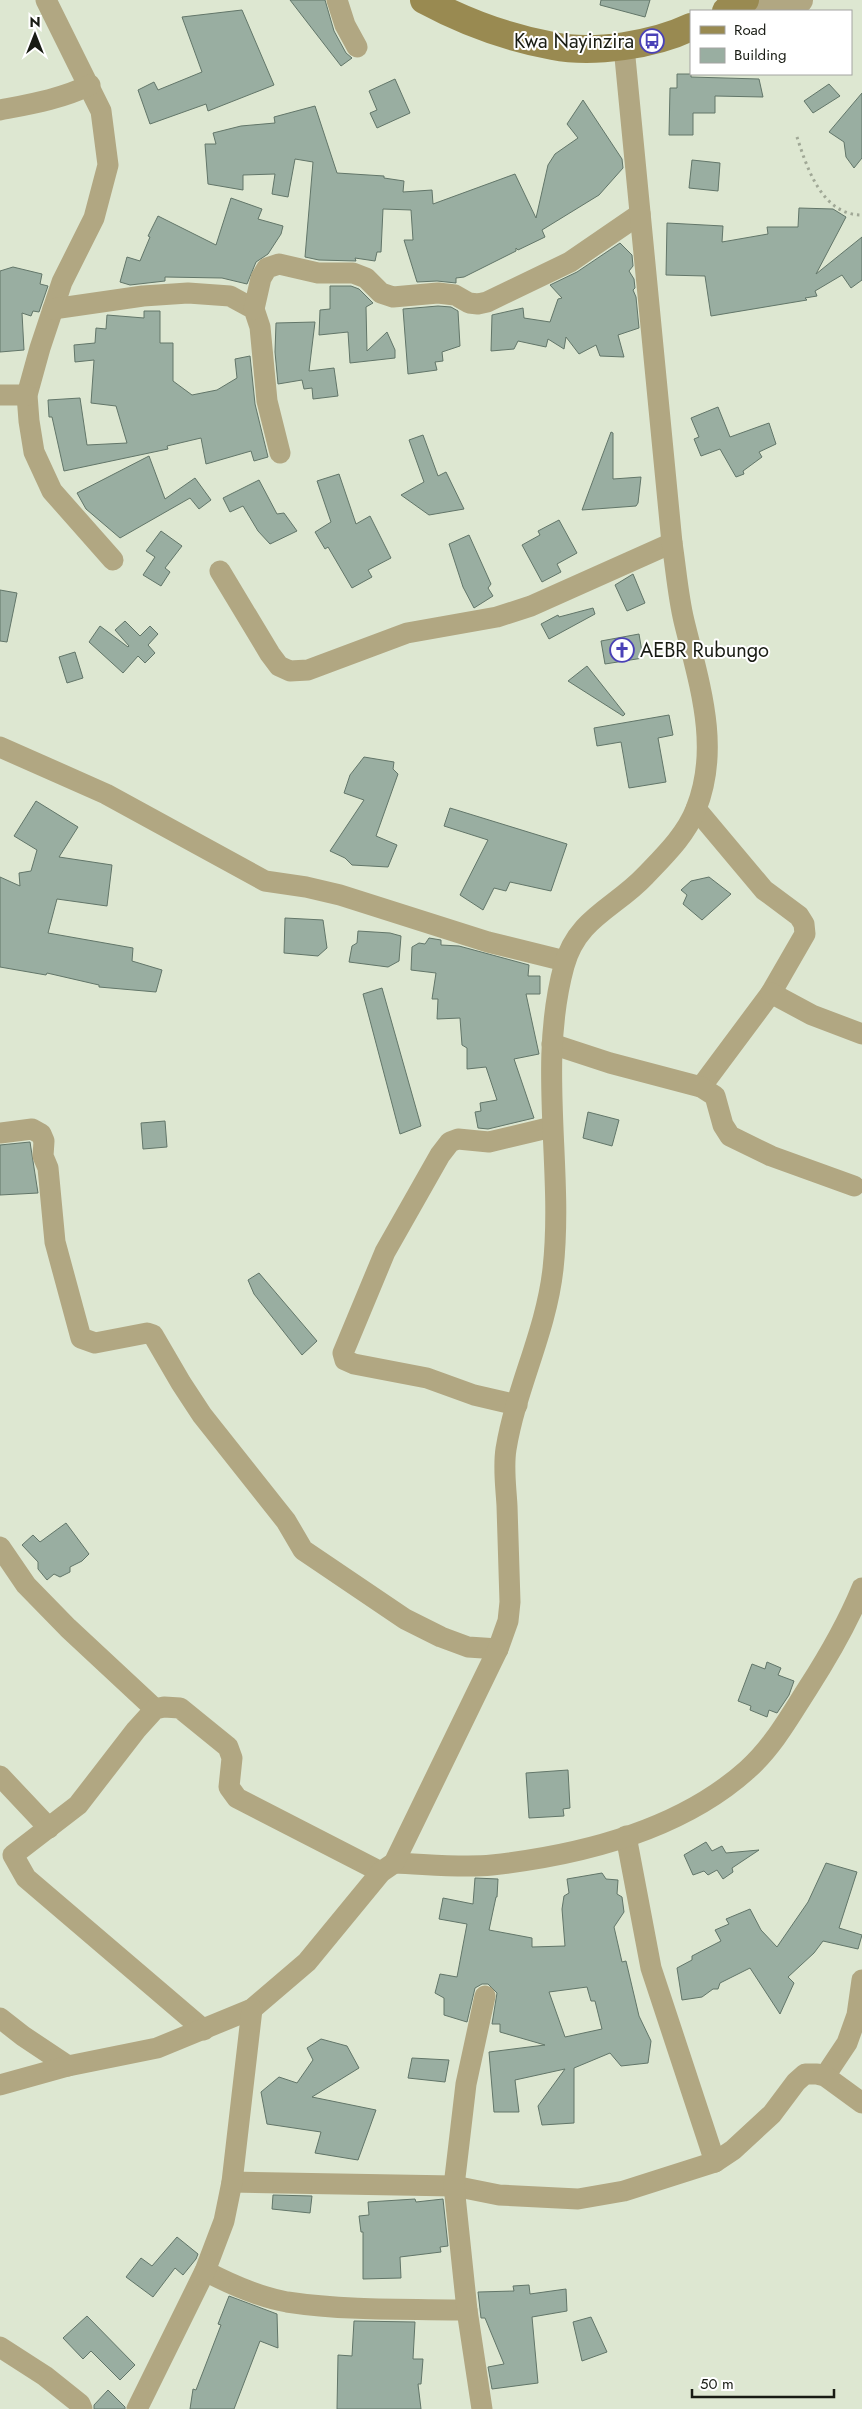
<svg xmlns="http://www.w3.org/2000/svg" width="862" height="2409" font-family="Jost,sans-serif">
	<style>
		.building { fill: #99aea1; stroke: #627669; fill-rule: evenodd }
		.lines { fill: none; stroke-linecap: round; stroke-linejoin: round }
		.path { stroke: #a0a896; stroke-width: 3; stroke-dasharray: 2.5 4; stroke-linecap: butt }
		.minor { stroke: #b1a782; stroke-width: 21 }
		.tertiary { stroke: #b1a782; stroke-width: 26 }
		.secondary { stroke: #998a51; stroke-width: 28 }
		.labels { text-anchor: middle; stroke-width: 4; stroke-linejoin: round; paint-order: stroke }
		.poi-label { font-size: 20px; fill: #181b13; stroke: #fff; text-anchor: end }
	</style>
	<rect width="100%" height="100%" fill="#dde7d1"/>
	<g class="building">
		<polygon points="290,0 325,0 334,31 346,53 352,58 341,66"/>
		<polygon points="601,0 650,0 645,17 600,5"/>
		<polygon points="242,10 274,85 208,111 206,104 150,124 138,90 154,82 158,90 202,72 182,17"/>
		<polygon points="677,74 691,74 691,77 759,79 763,97 715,96 715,113 693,113 693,135 669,135 670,88 677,88"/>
		<polygon points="395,79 410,113 377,128 370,113 377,110 369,91"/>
		<polygon points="829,84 840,96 813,113 804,101"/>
		<polygon points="862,93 862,158 854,168 846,157 844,142 829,132"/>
		<polygon points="583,100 622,159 623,168 599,195 542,230 545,237 518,250 516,248 516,251 464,277 456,278 456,283 437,281 417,282 404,240 413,240 411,210 383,209 381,252 377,252 375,261 355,258 356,261 319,260 305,257 313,162 295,159 288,197 272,194 275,174 243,175 243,190 208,184 205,144 216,144 213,133 241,126 275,123 274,117 315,106 337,173 384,176 384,178 404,181 403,192 432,190 433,204 515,174 536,218 548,165 555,154 578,138 567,124"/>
		<polygon points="692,160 720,163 718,191 689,188"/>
		<polygon points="231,198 262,209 258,219 283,226 281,234 268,254 256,262 247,284 222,278 165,277 165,281 130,285 120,282 127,257 140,261 150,237 148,236 158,216 216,245"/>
		<polygon points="799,208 833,209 846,217 816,274 862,237 862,280 851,288 842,275 815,291 817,296 805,298 807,300 711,316 705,276 666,275 667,223 723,226 722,242 768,234 767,227 798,227"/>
		<polygon points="620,243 632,255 633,266 629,271 634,279 635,288 633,290 636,297 639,328 618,335 624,357 600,356 596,345 579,354 566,337 564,349 548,339 546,347 518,341 514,349 491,351 492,315 523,308 524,318 550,322 558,299 562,298 550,285 577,272"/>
		<polygon points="13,267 42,274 40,284 48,286 39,312 33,311 31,316 22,313 24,350 0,352 0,271"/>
		<polygon points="330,286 351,286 359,289 373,303 366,307 367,351 387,332 395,350 395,358 350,363 348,332 319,335 320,310 330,309"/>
		<polygon points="438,306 451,307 458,311 460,346 442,352 443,361 435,362 437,370 408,374 403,309"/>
		<polygon points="144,311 160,311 160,343 173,343 173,381 192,395 217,390 237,378 235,359 250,356 255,404 268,457 254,461 251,451 206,464 201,438 167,446 168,449 64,471 52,417 49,417 48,400 80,398 87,445 127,443 116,406 91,403 94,360 75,362 74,345 95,343 96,328 106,329 107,315 144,318"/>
		<polygon points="315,322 309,371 334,368 338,396 313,399 312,388 304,389 302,380 278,384 275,352 276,323"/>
		<polygon points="718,407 730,437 769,423 776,444 759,452 762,457 743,471 744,474 736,477 720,449 701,456 694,439 699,437 691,418"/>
		<polygon points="611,432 613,433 613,479 641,477 638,503 636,506 582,510"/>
		<polygon points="423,435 438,476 446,472 464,509 429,515 401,495 424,482 409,440"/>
		<polygon points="149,456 165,499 195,478 211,500 199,509 190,498 120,538 86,509 77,493"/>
		<polygon points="339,474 356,524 370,516 391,558 368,570 372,577 352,588 328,547 325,549 315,532 331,522 317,481"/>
		<polygon points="259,480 277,514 284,513 297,531 270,544 258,531 243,506 230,512 223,498"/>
		<polygon points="559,520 577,553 557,564 561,572 542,582 522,545 540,535 538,531"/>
		<polygon points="161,531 182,546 165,568 170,572 161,586 143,575 155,557 146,551"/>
		<polygon points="469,535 491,584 488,588 493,596 474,608 463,587 449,544"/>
		<polygon points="633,574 645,603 627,611 615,585"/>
		<polygon points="0,590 17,593 7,642 0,641"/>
		<polygon points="593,608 595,614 549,639 541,624 558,615 559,617"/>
		<polygon points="125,621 140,636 150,626 158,634 148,645 155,653 145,663 138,656 123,673 89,642 100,626 128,647 129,646 115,630"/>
		<polygon points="639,634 643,658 605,664 601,641"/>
		<polygon points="75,652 83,678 67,683 59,657"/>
		<polygon points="587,666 625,714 623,716 568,681"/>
		<polygon points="669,715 673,735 658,738 666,782 629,788 621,742 597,746 594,728"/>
		<polygon points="364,757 394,762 393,769 398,774 376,836 397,845 388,867 352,865 345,858 330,851 364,800 344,793 350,775"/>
		<polygon points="36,801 78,827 59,857 112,865 107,906 57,899 48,933 133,948 132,961 162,970 156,992 99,987 99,985 47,973 46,975 0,967 0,877 20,886 19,873 31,871 37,850 14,836"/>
		<polygon points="450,808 567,844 551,891 510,882 506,891 494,888 483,910 460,895 488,840 444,826"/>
		<polygon points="709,877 731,894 702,920 683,904 687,895 681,890 691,881"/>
		<polygon points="285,918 323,920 327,948 318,956 284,953"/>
		<polygon points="358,931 390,933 401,936 399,961 388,967 349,962 352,946 357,943"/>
		<polygon points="429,938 441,940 441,945 459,946 529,965 528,976 540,976 540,994 526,994 539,1054 514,1059 534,1118 488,1129 478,1128 475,1112 481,1111 480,1103 497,1100 486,1067 467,1069 467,1048 462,1045 460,1018 437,1019 438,999 432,999 436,973 411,970 412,947 419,943 425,944"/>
		<polygon points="382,988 421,1126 400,1134 363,994"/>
		<polygon points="588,1112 619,1120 612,1146 583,1138"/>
		<polygon points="165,1121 167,1147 143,1149 141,1123"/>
		<polygon points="30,1142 38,1193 0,1195 0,1145"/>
		<polygon points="259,1273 317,1341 302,1355 254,1294 248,1280"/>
		<polygon points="66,1523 89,1554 82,1561 70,1567 70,1572 60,1577 54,1574 47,1580 38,1569 38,1562 22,1545 33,1535 40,1542"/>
		<polygon points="767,1662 781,1668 778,1675 794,1681 789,1695 777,1713 769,1710 767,1717 750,1710 751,1706 738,1701 752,1664 765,1669"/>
		<polygon points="568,1770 570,1808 563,1809 564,1816 529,1818 526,1773"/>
		<polygon points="706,1842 712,1851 722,1846 726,1853 759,1850 732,1868 733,1872 723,1879 717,1870 708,1875 704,1871 693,1875 684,1855"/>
		<polygon points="826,1863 857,1872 839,1928 862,1935 858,1949 823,1941 814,1953 788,1977 794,1983 780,2014 750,1968 720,1983 718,1989 713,1989 702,1997 682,2000 677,1968 692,1960 692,1956 721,1941 715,1930 729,1924 726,1919 750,1909 761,1930 777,1947 808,1902"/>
		<path d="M602,1873L606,1879L618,1880L617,1894L622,1897L624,1912L614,1927L622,1962L626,1961L639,2016L651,2041L648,2063L621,2066L610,2053L574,2068V2123L542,2125L538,2106L565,2069L515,2080L519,2112H494L489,2052L545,2045L500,2032V2024H492L497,1993L488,1984H482L475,1988L467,2022L444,2015V1998L435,1993L440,1974L457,1977L467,1924L439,1919L443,1898L473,1904L475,1878L498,1879L497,1897H496L489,1930L532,1938V1947L565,1946L562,1909L564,1896L569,1893L567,1879ZM587,1987L591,2001H595L602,2029L565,2037L549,1992Z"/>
		<polygon points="321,2039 347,2046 359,2068 312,2097 376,2110 358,2160 315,2153 321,2132 267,2124 261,2092 279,2077 297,2083 313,2060 307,2048"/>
		<polygon points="412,2058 449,2060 445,2082 408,2078"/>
		<polygon points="273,2195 312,2196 310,2213 272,2209"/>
		<polygon points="415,2199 416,2202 443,2199 448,2246 440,2247 441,2252 400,2257 401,2278 363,2279 363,2232 361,2232 359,2216 369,2215 368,2202"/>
		<polygon points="177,2237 198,2254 196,2259 183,2275 175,2268 153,2297 126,2277 141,2258 152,2266"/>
		<polygon points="529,2285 530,2294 566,2289 567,2311 532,2317 538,2383 492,2389 488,2367 504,2364 485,2318 481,2318 478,2292 514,2291 513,2286"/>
		<polygon points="229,2296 277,2314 278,2348 260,2341 234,2409 190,2409 193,2389 196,2390 221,2325 218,2324"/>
		<polygon points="87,2316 135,2365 120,2380 91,2351 83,2359 63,2338"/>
		<polygon points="591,2317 607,2352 582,2361 573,2322"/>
		<polygon points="354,2321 415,2322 413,2359 423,2359 421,2384 418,2384 421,2409 337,2409 338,2355 352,2356"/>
		<polygon points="108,2390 125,2407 125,2409 94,2409 94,2405"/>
	</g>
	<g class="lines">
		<path class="path" d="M797,137C807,168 822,215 862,215"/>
		<g class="minor">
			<polyline points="46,0 101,111 108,165 94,218 62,282 40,348 27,395 29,421 34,452 52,491 113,560"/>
			<polyline points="337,0 345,25 357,47"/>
			<path d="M0,110C31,104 61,99 90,85"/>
			<polyline points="53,309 143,296 188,293 230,296 254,309 260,327 267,401 280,453"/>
			<polyline points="254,309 261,278 267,268 279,264 318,273 353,273 366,278 381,293 393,297 438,293 455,295 469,303 478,304 487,302 570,262 640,214"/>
			<polyline points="0,395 27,395"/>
			<polyline points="220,571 270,654 279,666 290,671 308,670 407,633 497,617 531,606 672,543"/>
			<polyline points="0,747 106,794 265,881 306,887 340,895 488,942 565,961"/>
			<polyline points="696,809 764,890 799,916 804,924 805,934 771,993 701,1087"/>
			<polyline points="771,993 812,1015 862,1034"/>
			<polyline points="552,1044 610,1063 701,1087 715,1096 723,1125 730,1136 771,1156 854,1186"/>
			<polyline points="0,1133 32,1129 41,1134 44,1141 43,1156 48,1168 55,1242 81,1338 95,1343 147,1333 153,1335 181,1383 202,1415 286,1521 303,1550 405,1619 441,1637 468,1647 498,1649"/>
			<polyline points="517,1405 474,1395 427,1378 354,1364 345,1360 343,1353 385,1252 440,1155 450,1142 458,1139 489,1142 552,1127"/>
			<polyline points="0,1547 26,1585 68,1628 155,1709"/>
			<polyline points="0,1776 49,1828"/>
			<polyline points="626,1836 651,1968 715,2162"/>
			<path d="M394,1863C426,1864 461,1868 492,1865C581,1855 680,1830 747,1770C773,1747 790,1716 808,1688C828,1657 848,1622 862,1588"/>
			<polyline points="0,2018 23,2036 68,2066"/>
			<polyline points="204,2030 26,1878 13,1855 78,1805 136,1730 155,1709 164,1707 180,1708 228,1747 232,1758 229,1787 237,1798 381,1872"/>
			<polyline points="825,2076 847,2043 857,2015 862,1980"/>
			<path d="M0,2085L68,2066L157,2048L252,2009L307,1962L381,1872L394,1863L498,1649L508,1621L510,1602C509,1570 508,1538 507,1506C506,1487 503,1468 506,1449C516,1388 546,1332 553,1269C564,1169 537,1065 564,966C577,918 615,908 645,876C664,856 686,835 696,809C721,747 699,683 684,621C678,596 676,569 672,543L624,47"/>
			<polyline points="232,2182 454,2186 499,2195 578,2199 624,2191 715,2162 733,2150 772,2114 796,2082 805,2074 817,2074 825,2076 862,2103"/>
			<path d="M205,2271C230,2284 259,2297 287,2302C346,2311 408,2309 467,2310"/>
			<polyline points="0,2347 45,2376 80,2404 82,2409"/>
			<polyline points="137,2409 205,2271 224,2221 232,2182 252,2009"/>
			<polyline points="482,2409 467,2310 454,2186 466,2084 485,1996"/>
		</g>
		<polyline class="tertiary" points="757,11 800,0"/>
		<g class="secondary">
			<path d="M424,0C463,21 509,38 553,46C594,54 653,45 691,27"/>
			<polyline points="726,11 745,0"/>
		</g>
	</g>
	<defs>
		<g id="bus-ring" transform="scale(1.25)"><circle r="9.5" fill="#fff" stroke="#4a41b7" stroke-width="1.5"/><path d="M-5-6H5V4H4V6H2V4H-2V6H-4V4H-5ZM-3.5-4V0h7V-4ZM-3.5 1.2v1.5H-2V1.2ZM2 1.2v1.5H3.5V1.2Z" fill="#4a41b7"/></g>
		<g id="church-ring" transform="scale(1.25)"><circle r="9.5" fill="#fff" stroke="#4a41b7" stroke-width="1.5"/><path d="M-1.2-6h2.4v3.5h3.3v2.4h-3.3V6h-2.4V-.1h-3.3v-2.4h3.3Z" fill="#4a41b7"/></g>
	</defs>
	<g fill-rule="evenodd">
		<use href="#bus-ring" x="652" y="41"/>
		<use href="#church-ring" x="622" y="650"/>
	</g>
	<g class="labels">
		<g class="poi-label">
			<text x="634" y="48">Kwa Nayinzira</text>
			<text x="640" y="657" text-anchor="start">AEBR Rubungo</text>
		</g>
	</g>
	<rect x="690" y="10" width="162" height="65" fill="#ffffff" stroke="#a3a4a1"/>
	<rect x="700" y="26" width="25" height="8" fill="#998a51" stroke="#a3a4a1"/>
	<text x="734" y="35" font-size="15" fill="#181b13">Road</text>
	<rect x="700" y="48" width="25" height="15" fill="#99aea1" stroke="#a3a4a1"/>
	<text x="734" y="60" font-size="15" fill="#181b13">Building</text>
	<g transform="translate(35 35)" stroke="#ffffff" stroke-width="4" paint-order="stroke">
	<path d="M0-4L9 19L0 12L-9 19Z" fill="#181b13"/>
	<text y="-8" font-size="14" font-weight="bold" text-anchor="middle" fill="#181b13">N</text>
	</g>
	<path d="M692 2389v8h142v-8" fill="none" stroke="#181b13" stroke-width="2.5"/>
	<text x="700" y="2389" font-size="15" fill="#181b13" stroke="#ffffff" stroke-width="4" paint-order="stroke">50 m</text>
</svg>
